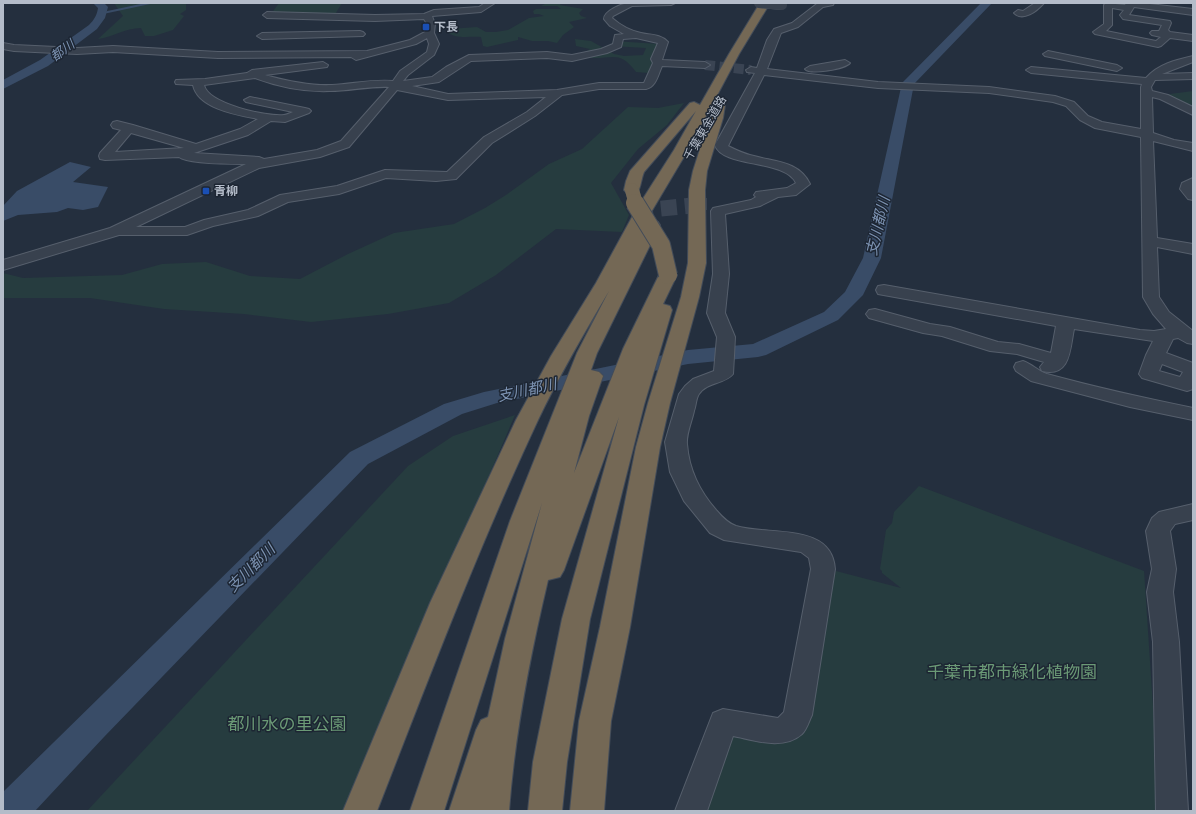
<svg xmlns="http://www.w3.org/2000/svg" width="1196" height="814" font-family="Jost,'Noto Sans JP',sans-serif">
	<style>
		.green { fill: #263c3f }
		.water { fill: #394c67 }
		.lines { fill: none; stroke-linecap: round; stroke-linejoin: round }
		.stream { stroke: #394c67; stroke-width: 2 }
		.river { fill: #394c67; fill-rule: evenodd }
		.minor-tunnel-far2 { stroke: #3a4453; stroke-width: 10; stroke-dasharray: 10 4.5; stroke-linecap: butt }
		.minor-tunnel-far1 { stroke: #3a4453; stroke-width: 12; stroke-dasharray: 12 6; stroke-linecap: butt }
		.minor-tunnel { stroke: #3a4453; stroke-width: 16; stroke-dasharray: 16 8; stroke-linecap: butt }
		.minor-casing { stroke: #565f6c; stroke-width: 2 }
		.highway-casing { stroke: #434c59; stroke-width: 2 }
		.minor { fill: #38414e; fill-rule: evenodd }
		.highway { fill: #746855; fill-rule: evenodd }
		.minor-bridge-casing { stroke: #565f6c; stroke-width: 10; stroke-linecap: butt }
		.highway-bridge-far1-casing { stroke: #434c59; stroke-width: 14; stroke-linecap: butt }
		.highway-bridge-casing { stroke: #434c59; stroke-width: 20; stroke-linecap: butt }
		.minor-bridge { stroke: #38414e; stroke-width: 10 }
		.highway-bridge-far1 { stroke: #746855; stroke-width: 14 }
		.highway-bridge { stroke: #746855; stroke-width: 18 }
		.transit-dot { fill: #1a4fb4; stroke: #1d2633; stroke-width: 1.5 }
		.labels { text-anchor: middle; stroke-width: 3; stroke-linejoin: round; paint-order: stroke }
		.far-poi-label { font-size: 12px; font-weight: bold; fill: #b4bcc9; stroke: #1d2633; text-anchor: start }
		.far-street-label { font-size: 12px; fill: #b4bcc9; stroke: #1d2633 }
		.far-water-label { font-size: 13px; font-style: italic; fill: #7c92b1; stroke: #1d2633 }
		.water-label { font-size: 15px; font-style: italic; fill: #7c92b1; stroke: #1d2633 }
		.near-park-label { font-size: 17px; fill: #6b9a76; stroke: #1d2633 }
	</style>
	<rect width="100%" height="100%" fill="#242f3e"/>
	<g class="green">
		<path d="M114,3H186V10L180,14L184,16L173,30L154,36H145L141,28C125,28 113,37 98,39L123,16Z"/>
		<polygon points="279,3 342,3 334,16 271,14"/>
		<path d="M547,3H561L560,5L583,9L579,13L581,16L587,18L569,22L574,27L563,35L557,43L548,41H532L518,37V40L487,47L483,46L481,37C468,36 456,40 446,31L449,29L477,27L486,32H496L508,30L529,18L544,16L539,14H534L533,11L536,9H561L557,6H541Z"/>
		<path d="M575,39L591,41L614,54L624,56L643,55L646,48L611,46L613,41L660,44L652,57L654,63L649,73L636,72C620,50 613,59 591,58L584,53L590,49L576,46Z"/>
		<polygon points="1193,91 1193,111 1162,95"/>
		<polygon points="684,103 667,125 638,149 611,183 629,215 622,232 556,229 496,275 449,303 388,314 311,322 244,314 164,309 90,298 3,298 3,273 23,278 122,275 162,264 206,262 250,276 300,279 348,254 394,233 454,224 485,208 506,195 549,164 582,149 628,107 658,108"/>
		<polygon points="515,415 345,811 87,811 408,466 453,436"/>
		<polygon points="919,486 1144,571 1160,811 703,811 732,734 788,740 827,571 835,574 836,571 901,588 882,573 882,571 880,569 886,530 892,523 894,512"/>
	</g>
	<polygon class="water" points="70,162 91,167 73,182 108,187 98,207 83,210 68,208 57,212 18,215 3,221 3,206 17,191"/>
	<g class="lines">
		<polyline class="stream" points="103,13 150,3"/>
		<g class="river">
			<path d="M93,3H104L108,7L105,18L97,29L48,66L3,89V80L40,60L89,25C94,20 97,15 98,8Z"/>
			<polygon points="981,3 992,3 914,84 881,258 863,295 838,320 766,355 758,357 688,364 497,403 462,414 368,464 104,737 35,811 3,811 3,792 350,452 444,404 484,392 688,350 753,344 824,312 845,292 863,258 902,83"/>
		</g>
		<polyline class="minor-tunnel-far2" points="705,65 751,70"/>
		<polyline class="minor-tunnel-far1" points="704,204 707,204"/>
		<polyline class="minor-tunnel" points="637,211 707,204"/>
		<g class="minor-casing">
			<g id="minor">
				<path d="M485,3H495L481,12L432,16L435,24L434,33L439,44L434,55L408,75L403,81L432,77L446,67L469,55L547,52L572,55L601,49L613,44L615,35L624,34L610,26L604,19C604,11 621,4 628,3C643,1 660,3 675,3L671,5L632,6L613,16L612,18C620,25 631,31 641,33C650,35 661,34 668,42L662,60L705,62L710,65L705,68L662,66C658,75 656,87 646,89H599L562,95L535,116L492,143L456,179L436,181L386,178L339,194L288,202L258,216L213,226L187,235H119L3,270V260L110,228L246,164C233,164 188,164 179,157L105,160L100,159L99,156L100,153L121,130L113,128L111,125L113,122L117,121L133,125L196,144L240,129L258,119C238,115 198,109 193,85L176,84L175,82L176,80L205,79L247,73L252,70L323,62L328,65L327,67L265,75C287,81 309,86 332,85C353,84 372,79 393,81L400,71L427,52L429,44L427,38L416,44L356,60L351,57L218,58L113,52L77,54L14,51L3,49V43L14,45L77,48L113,46L218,52L367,51L410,40L425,32L427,24L424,19L375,21L267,18L263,15L267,12L375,15L424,14L434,10L479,7ZM636,38L658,43L651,59L653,63L644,83H599L557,90L448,94L412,86L439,82L471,61L547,58L572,61L607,53L621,47L623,39ZM255,78C279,87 305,92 330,91C350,91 369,86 389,87L341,141L317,150L264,159L259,157L194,153L248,135L271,121L285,122L309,113L311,111L309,109L305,108L250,97L244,100L246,102L293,112C290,113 286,115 284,115C267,117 208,104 204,85ZM397,90L448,100L546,97L527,112L484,137L447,172L385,170L337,186L280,195L248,210L204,220L185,227H136L259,168L320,157L349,147ZM131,133L184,148L115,152Z"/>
				<path d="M818,3H834L833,5L823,7L798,27L781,33L767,69L878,82L989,87L1055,96L1074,102L1088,116L1102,122L1141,129V87L1142,84L1031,73L1026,70L1031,67L1146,78C1158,64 1176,60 1193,56V62L1162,74L1193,73V79L1155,80L1151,87L1152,91L1168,95L1193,107V115L1160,99L1152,97L1153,133L1174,140L1193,143V151L1153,141L1157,238L1193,244V254L1157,247L1159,297L1169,312L1193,331V344L1187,343L1178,338L1173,339L1166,353L1193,363V389L1187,391L1142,378L1139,374L1146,355L1153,341L1074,329C1070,348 1071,378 1042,371L1040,367L1044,362L1017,354L990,351L942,336L923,333L869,318L866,314L869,310L875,309L930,324L950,327L998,342L1019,344L1051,353L1056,326L878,294L876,290L878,286L884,285L1140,330L1154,331L1166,329L1153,314L1143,297L1141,137L1095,128L1080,120L1066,106L1053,102L989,93L878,88L764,75L728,146C736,150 744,154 754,156C775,162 799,161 810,184L796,195L778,197L760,206L725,214L729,274L725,313L735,337L733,374C725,384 707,382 699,394C696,398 696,406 694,411C692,421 686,434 687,444C689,470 700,492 717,511C723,518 728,523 736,526C768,536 832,522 835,569L812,715C809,721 807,729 802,734C783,751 754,740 733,736L707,811H675L713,713L723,709L778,718L784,712L811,569L809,558L801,552L724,540L710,533L684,501L670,472L665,442L679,394L685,386L693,379L714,371L717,337L707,313L713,274L711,211L713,208L751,200L756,197L754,195L756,192L787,188L796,183C785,159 722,168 715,145L755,73L747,72L746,70L751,67L757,68L767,40L774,29L792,23ZM1162,364L1183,372L1180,377L1159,371Z"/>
				<path d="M1035,3H1044C1037,11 1023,22 1014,13L1018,10L1023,11Z"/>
				<path d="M1106,3L1125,5L1126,3H1141L1193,9V15L1134,7L1129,15L1170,21L1171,23L1168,30L1170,32L1193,35V41L1170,38L1161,46L1158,47L1095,34L1093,32L1104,24V5ZM1112,8L1124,10L1120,15L1123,19L1162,25L1159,31H1152L1150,33L1152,35L1161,37L1156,41L1106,31L1112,25Z"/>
				<polygon points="360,31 363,32 365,34 363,36 262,39 257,36 262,33"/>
				<polygon points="1048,51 1117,65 1122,68 1117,71 1045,56 1043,54"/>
				<path d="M845,60L850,63C845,69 810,75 805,69L810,66Z"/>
				<polygon points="1193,178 1193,200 1188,199 1180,189 1182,183"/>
				<path d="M1023,361C1032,364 1038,371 1047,374C1095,387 1144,398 1193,408V420L1130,407L1031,381L1016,371L1014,367L1016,363Z"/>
				<polygon points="1193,504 1193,520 1175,524 1170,531 1176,569 1173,592 1179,642 1188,811 1156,811 1153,642 1147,592 1152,569 1146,531 1152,518 1159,512"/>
			</g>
		</g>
		<g class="highway-casing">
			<g id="highway">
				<path d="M760,3H770L739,54L688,150L644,224L646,222L652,220L658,222L660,225L597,353L591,370L599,372L603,376L589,416L574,473L623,349L659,275L662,271L668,270L674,271L677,275L663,304L670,306L672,310L644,405L590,619L567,762L562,811H528L533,762L562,619L619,417L564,570L560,577L548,580C530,656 515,732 509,811H449L476,730L481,720L488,717L505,639L542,503L444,811H410L510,521L577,353L609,291C584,333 559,376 538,420C478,548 428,680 377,811H343L430,603L516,420L551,356L596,283L637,208L674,150L696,111L644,172C641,179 641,188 637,193L632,195L627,193L624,190L626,181L630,171L690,103L694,102L700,105L729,54Z"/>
				<polygon points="719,101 723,102 725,105 723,118 707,171 705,190 706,263 699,297 670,403 660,447 630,627 611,721 604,811 570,811 579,721 600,627 636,447 648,403 681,297 688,263 689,190 693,171 715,102"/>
			</g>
		</g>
		<use href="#minor" class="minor"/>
		<use href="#highway" class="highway"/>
		<g class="minor-bridge-casing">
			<polyline id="minor-bridge" points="759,3 782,5"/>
		</g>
		<g class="highway-bridge-far1-casing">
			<polyline id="highway-bridge-far1" points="632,190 636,204"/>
		</g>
		<g class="highway-bridge-casing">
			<polyline id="highway-bridge" points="635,203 661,245 668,275"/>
		</g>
		<use href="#minor-bridge" class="minor-bridge"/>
		<use href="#highway-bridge-far1" class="highway-bridge-far1"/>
		<use href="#highway-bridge" class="highway-bridge"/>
	</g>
	<g class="transit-dot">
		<rect x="422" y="23" width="8" height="8" rx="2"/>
		<rect x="202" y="187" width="8" height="8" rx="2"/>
	</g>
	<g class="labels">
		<g class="far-poi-label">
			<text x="434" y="31">下長</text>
			<text x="214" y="195">青柳</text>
		</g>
		<g class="far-street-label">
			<text transform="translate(705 128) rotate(-60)" y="4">千葉東金道路</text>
		</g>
		<g class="far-water-label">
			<text transform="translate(62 50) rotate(-36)" y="5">都川</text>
		</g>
		<g class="water-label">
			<text transform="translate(878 226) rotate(-77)" y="5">支川都川</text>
			<text transform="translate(527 390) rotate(-12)" y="5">支川都川</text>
			<text transform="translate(251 568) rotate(-45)" y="5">支川都川</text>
		</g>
		<g class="near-park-label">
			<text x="1012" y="678">千葉市都市緑化植物園</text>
			<text x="287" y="730">都川水の里公園</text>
		</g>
	</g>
	<rect width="1196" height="814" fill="none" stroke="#b4bcc9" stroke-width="8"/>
</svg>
